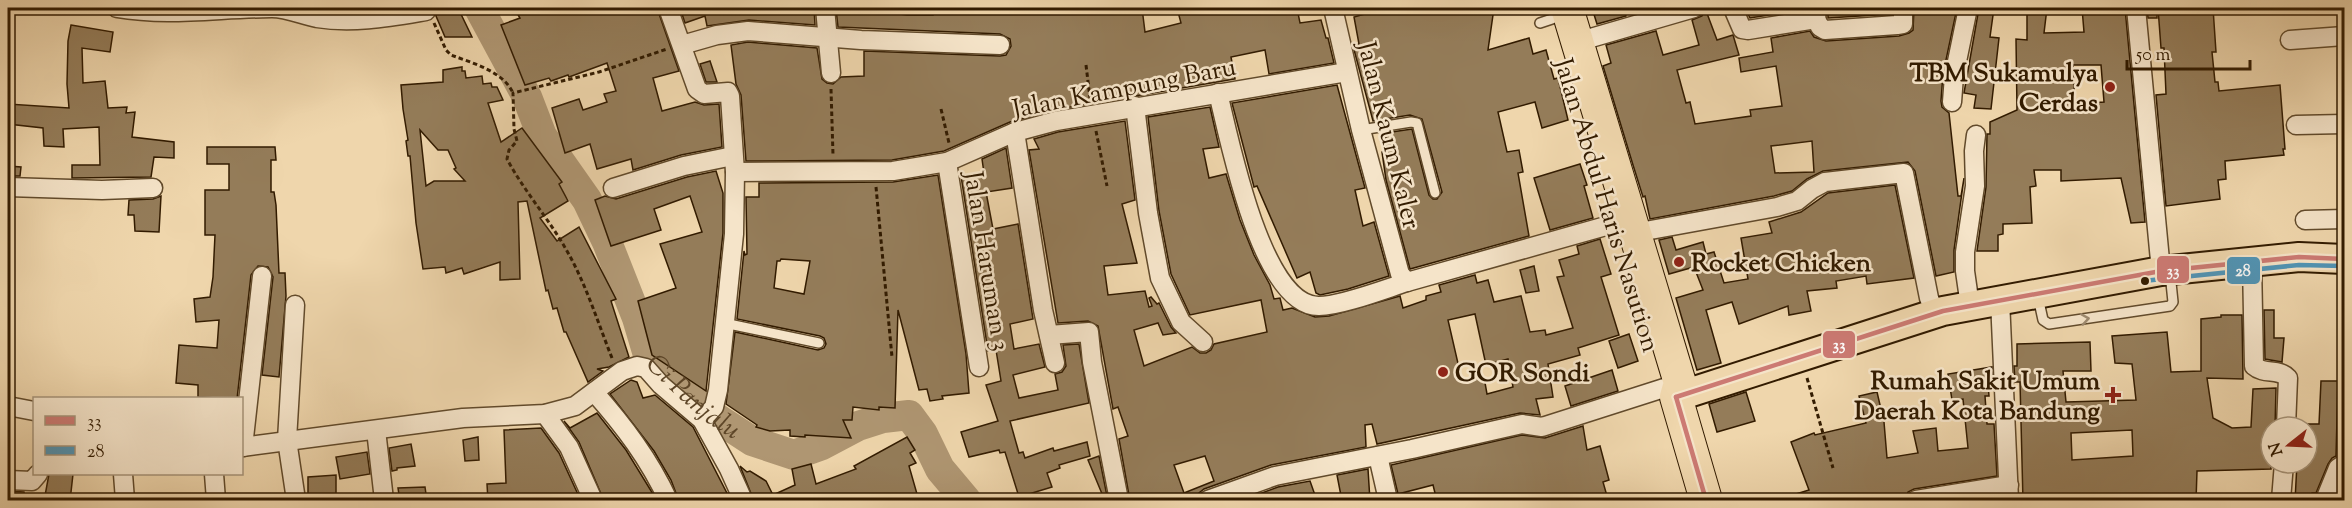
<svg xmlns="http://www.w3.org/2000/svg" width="2352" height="508" font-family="'Sorts Mill Goudy',serif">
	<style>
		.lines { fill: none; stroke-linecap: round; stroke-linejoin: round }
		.river { stroke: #af9672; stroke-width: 30 }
		.building { fill: #947c59; stroke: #321b00; stroke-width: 1.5; fill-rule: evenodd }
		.lane-casing { stroke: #614a2b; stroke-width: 12 }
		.street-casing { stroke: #614a2b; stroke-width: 21 }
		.primary-casing { stroke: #321b00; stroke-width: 32 }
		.highway-casing { stroke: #321b00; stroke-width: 34 }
		.path { stroke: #321b00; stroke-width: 3; stroke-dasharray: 4.5 3; stroke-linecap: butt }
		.lane { stroke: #f5e4c9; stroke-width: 9 }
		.street { stroke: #f5e4c9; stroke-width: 18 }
		.primary { stroke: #efd6ac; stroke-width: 28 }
		.highway { stroke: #efd6ac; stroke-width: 32 }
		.bus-1-casing { stroke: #f5e4c9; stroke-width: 9 }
		.bus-2-casing { stroke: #f5e4c9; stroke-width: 9 }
		.bus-1 { stroke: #cc7a73; stroke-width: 4.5 }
		.bus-2 { stroke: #5095b7; stroke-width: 4.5 }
		.oneway { stroke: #9d8a6f }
		.poi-dot { fill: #8f2418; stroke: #f5e4c9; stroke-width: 2 }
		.bus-dot { fill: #321b00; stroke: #f5e4c9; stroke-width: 2 }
		.labels { text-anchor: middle; stroke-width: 5; stroke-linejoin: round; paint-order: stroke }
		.poi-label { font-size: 26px; font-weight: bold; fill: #321b00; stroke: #f5e4c9; text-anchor: end }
		.street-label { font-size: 26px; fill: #321b00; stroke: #f5e4c9 }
		.water-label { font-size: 27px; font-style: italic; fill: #5e4628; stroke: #f5e4c9 }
		.line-badge { stroke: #f5e4c9; stroke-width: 2 }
		.badge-label { font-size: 16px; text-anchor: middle; font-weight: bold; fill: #fff }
	</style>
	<rect width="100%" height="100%" fill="#efd6ac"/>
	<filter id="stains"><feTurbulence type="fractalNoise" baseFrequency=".00333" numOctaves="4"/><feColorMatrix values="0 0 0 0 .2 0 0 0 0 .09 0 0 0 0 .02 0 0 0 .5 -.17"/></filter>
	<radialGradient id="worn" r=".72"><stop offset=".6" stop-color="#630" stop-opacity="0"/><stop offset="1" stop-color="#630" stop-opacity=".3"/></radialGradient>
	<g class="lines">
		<path class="river" id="s1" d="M479,8L527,97L542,136L587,200L607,242L637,318L648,355L676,383L709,413L752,441L794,455L822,445L858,426L883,418L909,415L923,434L940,469L966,500"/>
	</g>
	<g class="building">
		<polygon points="436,8 458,8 472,37 445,37 436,16"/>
		<polygon points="514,8 657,8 679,71 653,78 662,111 695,102 704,105 719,104 722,147 681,155 633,170 631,159 597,169 590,144 565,153 552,108 579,99 583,110 607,102 604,94 616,91 607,63 569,77 568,75 551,81 549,78 525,85 501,25 520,18"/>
		<polygon points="680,8 814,8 815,25 749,20 707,26 705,16 685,23"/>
		<polygon points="1025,8 1084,8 1085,9 1142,8 1145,32 1181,23 1177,8 1297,8 1300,23 1321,20 1326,38 1328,38 1334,63 1269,74 1265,50 1231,57 1235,79 1053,110 1010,122 944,151 892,160 746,161 741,95 736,84 731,45 748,42 817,48 822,79 827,83 833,84 841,77 864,76 864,51 1000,56 1006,55 1011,46 1010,39 1000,34 838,27 836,9 877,10 877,11 907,15 933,15 933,10 1026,13"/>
		<polygon points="1386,8 1494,8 1488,50 1529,38 1533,54 1546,50 1554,79 1558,78 1568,120 1542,128 1535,102 1498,112 1507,152 1519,150 1523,172 1518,173 1529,236 1410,269 1386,180 1382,152 1388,151 1385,133 1412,129 1429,195 1433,199 1437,199 1442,192 1422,119 1410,115 1373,121 1353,46 1359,44 1354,17"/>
		<polygon points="1592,8 1624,8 1626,16 1597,24"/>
		<path d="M1705,8L1717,40L1733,35L1739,55L1677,70L1686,103L1690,102L1695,124L1751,116L1750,110L1782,106L1776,66L1741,72L1739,58L1773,52L1771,38L1810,31L1814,37L1826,41L1899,36L1909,33L1913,30L1914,8H1957L1943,74L1941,101L1942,107L1949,113L1958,196H1961L1964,178L1954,250V272L1936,276L1915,171L1908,162L1823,171L1807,179L1792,191L1774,196L1650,219L1645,196L1643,197L1633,165L1603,66L1611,63L1606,45L1656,31L1663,55L1699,45L1692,20L1702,16ZM1812,141L1814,172L1775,173L1771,146Z"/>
		<polygon points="1745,8 1806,8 1806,9 1750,18"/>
		<polygon points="1828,8 1892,8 1892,14 1828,18"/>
		<polygon points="1979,8 1994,8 1990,37 1999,38 1991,109 1974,108 1976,95 1964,93"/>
		<path d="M2027,8H2047L2044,33L2084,32L2082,8H2125L2145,222L2131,223L2121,178L2061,181V170H2034L2036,186L2030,187L2032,223L2003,224V234L1998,235V251H1977L1986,187L1987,134H1990V122L2017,110L2016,39L2027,40ZM2073,65H2101L2104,102L2075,104Z"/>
		<polygon points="2147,8 2157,8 2157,18 2148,18"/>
		<polygon points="2158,8 2213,8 2216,52 2212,52 2215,82 2218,82 2219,91 2280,85 2285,149 2283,149 2284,155 2225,161 2226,179 2218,180 2220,199 2166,206 2156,95 2166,94 2164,48 2161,48"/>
		<polygon points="71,25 113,32 110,52 82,48 83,83 105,81 108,108 127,107 126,113 135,112 132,137 174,142 174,158 154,157 151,177 72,178 72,165 100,165 99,127 63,129 64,147 44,146 43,128 8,124 8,104 69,108 67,84 68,41"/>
		<polygon points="710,61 717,82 706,82 700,64"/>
		<path d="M462,67V71H465L466,78L482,76L483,84L491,83L492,87H497L503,100L488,103L501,142L522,128L562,182L559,184L568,201L540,218L557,241L579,227L616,299L611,301L629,357L609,367L597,369L603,371L588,382L566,332H564L557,308L553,309L548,290L546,291L527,201L518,202L520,279L500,280V262L464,274L462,268L446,273L445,267L423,269L416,223L410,156H408L406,141L408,140L403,109L401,85L443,82V70ZM420,130L438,150H448L456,168L454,169L465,181H434L426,186Z"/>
		<polygon points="1337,85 1365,188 1355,190 1363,226 1374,222 1389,276 1348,289 1320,295 1316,293 1310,272 1297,278 1257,186 1254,187 1232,103"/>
		<path d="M1210,107L1219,147L1203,149L1209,178L1226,174L1240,220L1254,255L1270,285L1274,299L1280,298L1283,310L1292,308L1315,317L1329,316L1400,296L1403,308L1426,300V296L1441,292L1439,285L1475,275L1477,283L1488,280L1494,302L1521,296L1530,332L1545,330L1546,335L1573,328L1557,277L1564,276L1559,260L1579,254L1577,246L1600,239L1611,274L1601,277L1619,335L1578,348L1580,355L1548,364L1553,397L1536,399L1540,415L1520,413L1377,444L1372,424L1365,425L1366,447L1271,465L1204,489L1199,493L1197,501H1130L1119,439L1128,436L1118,407L1113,409L1098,326L1088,321L1058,323L1029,150L1039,149L1034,139L1058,132L1125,121L1135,200L1122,204L1137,263L1104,266L1108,295L1145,291L1149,307L1152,306L1149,298L1151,297L1157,304L1159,303L1171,327L1176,333L1163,335L1158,323L1134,330L1144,366L1192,347L1200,353H1206L1211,350L1214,344L1267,332L1261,300L1190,315L1171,274L1159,211L1148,117ZM1475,314L1486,365L1508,359L1513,387L1487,394L1484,377L1462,381L1448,320ZM1205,456L1214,481L1184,493L1174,465Z"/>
		<polygon points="207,147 275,147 276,160 271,160 271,192 274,192 276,205 279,273 285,273 286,296 279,377 262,375 273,277 268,267 258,266 251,275 237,399 198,397 198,385 176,383 179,345 217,348 219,320 196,322 194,299 210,297 213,277 215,235 205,235 205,190 229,190 229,164 207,164"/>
		<polygon points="1006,148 1012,188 986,192 993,229 1018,224 1033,319 1010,324 1014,349 1039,344 1045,367 1013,375 1019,398 1058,390 1055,374 1062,372 1066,366 1063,345 1079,344 1089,403 1010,421 1019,453 1023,452 1025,458 1053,448 1054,451 1087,442 1090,456 1059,465 1060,468 1047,473 1052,487 1019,497 1005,452 1000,453 999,450 969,457 961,432 998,421 986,385 1001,381 996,350 988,351 961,176 984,173 982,159"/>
		<polygon points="1580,164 1587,185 1584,186 1593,218 1550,230 1534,178"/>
		<polygon points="8,166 21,167 20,176 8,176"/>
		<polygon points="716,171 723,193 723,233 706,391 652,355 638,301 676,288 660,244 702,232 690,196 654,209 661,230 611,246 595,200 605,196 616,199 687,177"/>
		<path d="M938,175L966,354L969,393L942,396L943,399L930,401L927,389L919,390L898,310L895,408L879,407V410L853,407L852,420H843L851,438L805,435V437L790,436V430L770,431L756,427L757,425L726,404L735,332L818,350L824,348L826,344L824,338L820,336L737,319L744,251L745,255L747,254L746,197H759V183L893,182ZM781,259L810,261L804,294L774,288L777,261H780Z"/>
		<polygon points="1895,185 1914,278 1867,284 1866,276 1836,281 1837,288 1807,291 1811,311 1789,315 1788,306 1739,324 1732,302 1706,310 1721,363 1697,370 1676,298 1703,290 1694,267 1669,274 1659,240 1672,237 1676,250 1703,242 1706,254 1714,252 1724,283 1748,279 1741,238 1772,233 1769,222 1801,212 1828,193"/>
		<polygon points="161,196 159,232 135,231 134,215 128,215 129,200 153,199"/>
		<polygon points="1534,266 1539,291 1526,293 1520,270"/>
		<polygon points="2264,310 2274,310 2274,338 2284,338 2282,362 2265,359"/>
		<path d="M2221,315H2242L2243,379L2207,378L2213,418L2232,428L2251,427L2253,389L2276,388L2275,427H2271V469L2197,471L2196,501H2023L2020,382H2015L2014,366H2017V344L2090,342L2091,371H2063L2066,402L2136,400L2132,364L2115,363L2112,336L2167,332L2171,372L2201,371V319L2221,317ZM2132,430L2133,456L2072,460L2071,433Z"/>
		<polygon points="1629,334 1638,361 1618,368 1609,341"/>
		<polygon points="1992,367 1992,383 1988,384 1989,396 1985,396 1987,424 1994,424 1997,476 1914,489 1908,492 1905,501 1786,501 1786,497 1809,490 1791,442 1814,433 1815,435 1866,423 1859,396 1877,392 1884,422 1887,458 1918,453 1913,431 1936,428 1938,451 1968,448 1963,399 1952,400 1948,374"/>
		<polygon points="1612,370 1618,391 1571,406 1565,386"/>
		<polygon points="631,380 637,382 643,398 655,395 693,427 731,501 679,501 671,480 654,451 610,394"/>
		<polygon points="2321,381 2338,381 2336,456 2332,458 2328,464 2316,493 2312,493 2311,501 2295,501 2297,463 2307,463 2307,424 2319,424"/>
		<polygon points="1746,392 1755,421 1717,432 1709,404"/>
		<polygon points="597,413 626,450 653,494 637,501 604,501 579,442 564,421 570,428"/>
		<polygon points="1583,426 1587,450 1600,446 1609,480 1603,482 1607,496 1593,501 1437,501 1433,485 1398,494 1391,465 1522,435 1545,438"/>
		<polygon points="541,428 559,453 581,501 488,501 487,484 506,483 504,430"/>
		<polygon points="478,437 479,460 465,461 463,440"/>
		<polygon points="907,437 915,450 910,453 916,463 909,466 919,501 754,501 740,466 747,472 750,471 766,481 773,495 795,485 792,469 811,464 816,484 856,469 854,466"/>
		<polygon points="411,444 415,466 397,468 397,470 392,471 389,448"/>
		<polygon points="367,452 370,474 340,479 336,457"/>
		<polygon points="1099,456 1108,501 1105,501 1088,460"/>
		<polygon points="1368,469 1370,501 1342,501 1337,475"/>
		<polygon points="49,474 73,474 70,501 44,501"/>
		<polygon points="336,475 336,495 308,496 308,477"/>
		<polygon points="1310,481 1316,498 1307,501 1240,501 1278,487"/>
		<polygon points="425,487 427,501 400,501 398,488"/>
		<polygon points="8,491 24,492 25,501 8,501"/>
	</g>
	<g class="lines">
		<g class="lane-casing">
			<g id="lane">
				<polyline points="1540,23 1552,19"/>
				<polyline points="1361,130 1411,122 1417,123 1435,193"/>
				<polyline points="2038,297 2043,320 2049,324 2170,306 2173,302 2170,273"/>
				<polyline points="724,323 819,343"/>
			</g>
		</g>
		<g class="street-casing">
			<g id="street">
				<path d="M117,8C168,17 221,8 272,8C287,8 302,15 317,18C353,24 390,17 426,11"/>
				<polyline points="668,8 697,89 704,94 728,92 730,96 735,172 734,234 718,390 714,407 702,420"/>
				<polyline points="825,8 831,73"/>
				<polyline points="1333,8 1361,130 1400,274 1407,282 1613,224"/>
				<polyline points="1733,8 1742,29 1748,30 1816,19 1817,8"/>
				<polyline points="2136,8 2161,271"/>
				<polyline points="1816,19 1820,27 1825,30 1897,25 1903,24 1903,8"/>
				<polyline points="2290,40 2344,36"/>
				<polyline points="1577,42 1694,8"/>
				<polyline points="682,45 717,35 748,31 861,40 1000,45"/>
				<path d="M1218,93C1229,137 1261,307 1319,306C1341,306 1385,289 1407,282"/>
				<polyline points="1952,102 1954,76 1968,8"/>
				<polyline points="1135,106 1148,213 1160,278 1181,322 1203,342"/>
				<polyline points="2296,125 2344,124"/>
				<polyline points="1015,132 1043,310 1055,363"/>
				<polyline points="947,162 979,367"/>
				<polyline points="735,172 893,171 947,162 1015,132 1056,121 1347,72"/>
				<polyline points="8,187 102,190 153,188"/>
				<polyline points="613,188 684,166 733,156"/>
				<polyline points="2305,220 2344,219"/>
				<polyline points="1634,233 1777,207 1797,201 1812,189 1825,182 1904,173 1929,298 1935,313"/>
				<path d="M2252,262L2254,366C2264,375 2279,368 2288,378L2286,427"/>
				<polyline points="2000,300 2009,500"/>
				<polyline points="295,305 287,440 296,500"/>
				<polyline points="1970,306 1965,271 1965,252 1975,186 1974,151 1976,135"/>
				<polyline points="1049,335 1089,332 1092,362 1119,500"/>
				<path d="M594,392C624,426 649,459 668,500"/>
				<polyline points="8,406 34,411"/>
				<polyline points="545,414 569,447 593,500"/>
				<polyline points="376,430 384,500"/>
				<polyline points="242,447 463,418 545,414 575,406 622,371 637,366 646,368 661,385 702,420 729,469 743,500"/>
				<polyline points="243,447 262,276"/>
				<polyline points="1378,456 1388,500"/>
				<polyline points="123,474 125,500"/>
				<polyline points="214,474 216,500"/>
				<polyline points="8,480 32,481 38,474"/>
				<polyline points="1208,500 1275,476 1412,449 1522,424 1542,427 1664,388"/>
				<polyline points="1916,500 2009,485"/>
				<polyline points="2281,500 2284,463"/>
				<polyline points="2325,500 2338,468 2344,464"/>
			</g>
		</g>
		<g class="primary-casing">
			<polyline id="primary" points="1676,397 1943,311 2161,271 2299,257 2344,259"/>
		</g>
		<g class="highway-casing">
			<polyline id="highway" points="1567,8 1680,383 1676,397 1706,500"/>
		</g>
		<g class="path">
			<path d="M434,23L446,50L451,55C472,63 503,71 513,93"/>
			<polyline points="1086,65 1090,98"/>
			<polyline points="831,89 833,155"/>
			<polyline points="941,109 949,143"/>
			<polyline points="1096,131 1107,186"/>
			<polyline points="876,187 892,357"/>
			<path d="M612,358C598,323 586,284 567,251C549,219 524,191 507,159L509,150L517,141L514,129L513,93L599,72L667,49"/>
			<polyline points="1807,378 1833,468"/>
		</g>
		<use href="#lane" class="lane"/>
		<use href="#street" class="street"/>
		<use href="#primary" class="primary"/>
		<use href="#highway" class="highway"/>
		<g class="bus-1-casing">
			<g id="bus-1">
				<polyline points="1676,397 1943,311 2161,271 2299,257 2344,259"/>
				<polyline points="1676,397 1706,500"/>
			</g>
		</g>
		<g class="bus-2-casing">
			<polyline id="bus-2" points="2143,281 2299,265 2344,266"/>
		</g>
		<use href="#bus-1" class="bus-1"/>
		<use href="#bus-2" class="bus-2"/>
	</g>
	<defs><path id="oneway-chevron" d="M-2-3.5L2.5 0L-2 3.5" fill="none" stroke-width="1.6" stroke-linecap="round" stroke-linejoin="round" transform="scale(1.5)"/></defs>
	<use class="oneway" href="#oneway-chevron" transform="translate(2085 319) rotate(-9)"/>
	<g class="poi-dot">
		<circle cx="2110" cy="87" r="6"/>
		<circle cx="1679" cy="262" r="6"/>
		<circle cx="1443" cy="372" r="6"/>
		<path d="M2110 386h6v6h6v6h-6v6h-6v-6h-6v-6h6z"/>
	</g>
	<circle class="bus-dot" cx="2145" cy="281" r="5"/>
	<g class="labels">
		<g class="poi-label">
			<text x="2098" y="81">TBM Sukamulya<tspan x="2098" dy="30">Cerdas</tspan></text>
			<text x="1691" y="271" text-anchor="start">Rocket Chicken</text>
			<text x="1455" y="381" text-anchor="start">GOR Sondi</text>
			<text x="2100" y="389">Rumah Sakit Umum<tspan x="2100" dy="30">Daerah Kota Bandung</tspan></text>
		</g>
		<g class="street-label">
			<text transform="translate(1124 87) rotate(-11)" y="9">Jalan Kampung Baru</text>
			<text transform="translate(1390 135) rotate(76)" y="9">Jalan Kaum Kaler</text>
			<text transform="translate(1608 205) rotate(73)" y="9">Jalan Abdul Haris Nasution</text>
			<text transform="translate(988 261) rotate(81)" y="9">Jalan Haruman 3</text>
		</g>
		<g class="water-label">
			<text dy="9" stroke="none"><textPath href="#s1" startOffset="450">Ci Panjalu</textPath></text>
		</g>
	</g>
	<g class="line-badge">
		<rect x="2156" y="255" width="34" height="29" rx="6" fill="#cc7a73"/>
		<rect x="2226" y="256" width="35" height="29" rx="6" fill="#5095b7"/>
		<rect x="1822" y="330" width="34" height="29" rx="6" fill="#cc7a73"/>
	</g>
	<g class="badge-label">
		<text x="2173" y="276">33</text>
		<text x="2243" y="276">28</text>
		<text x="1839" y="350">33</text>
	</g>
	<rect width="2352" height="508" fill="none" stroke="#efd6ac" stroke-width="30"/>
	<rect x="9" y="9" width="2334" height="490" fill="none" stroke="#321b00" stroke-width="3"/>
	<rect x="15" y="15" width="2322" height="478" fill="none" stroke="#321b00" stroke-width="1.5"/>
	<rect x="33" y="397" width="210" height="78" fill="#f5e4c9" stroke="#a79479" stroke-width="1.5"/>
	<rect x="45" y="416" width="30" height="9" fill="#cc7a73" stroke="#a79479" stroke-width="1.5"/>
	<text x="87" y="427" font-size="18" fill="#321b00">33</text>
	<rect x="45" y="446" width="30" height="9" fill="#5095b7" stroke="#a79479" stroke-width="1.5"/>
	<text x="87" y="457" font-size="18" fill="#321b00">28</text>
	<g transform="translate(2289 445) rotate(252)"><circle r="28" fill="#f5e4c9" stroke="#a79479" stroke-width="1.5"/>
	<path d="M0-4.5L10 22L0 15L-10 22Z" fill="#8f2418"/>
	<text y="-9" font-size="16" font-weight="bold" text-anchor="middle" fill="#321b00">N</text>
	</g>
	<path d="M2127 60v9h123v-9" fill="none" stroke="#321b00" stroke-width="3"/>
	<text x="2136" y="60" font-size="18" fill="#321b00" stroke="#f5e4c9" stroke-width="4.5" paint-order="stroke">50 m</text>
	<rect width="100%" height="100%" filter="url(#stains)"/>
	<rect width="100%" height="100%" fill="url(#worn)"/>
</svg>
